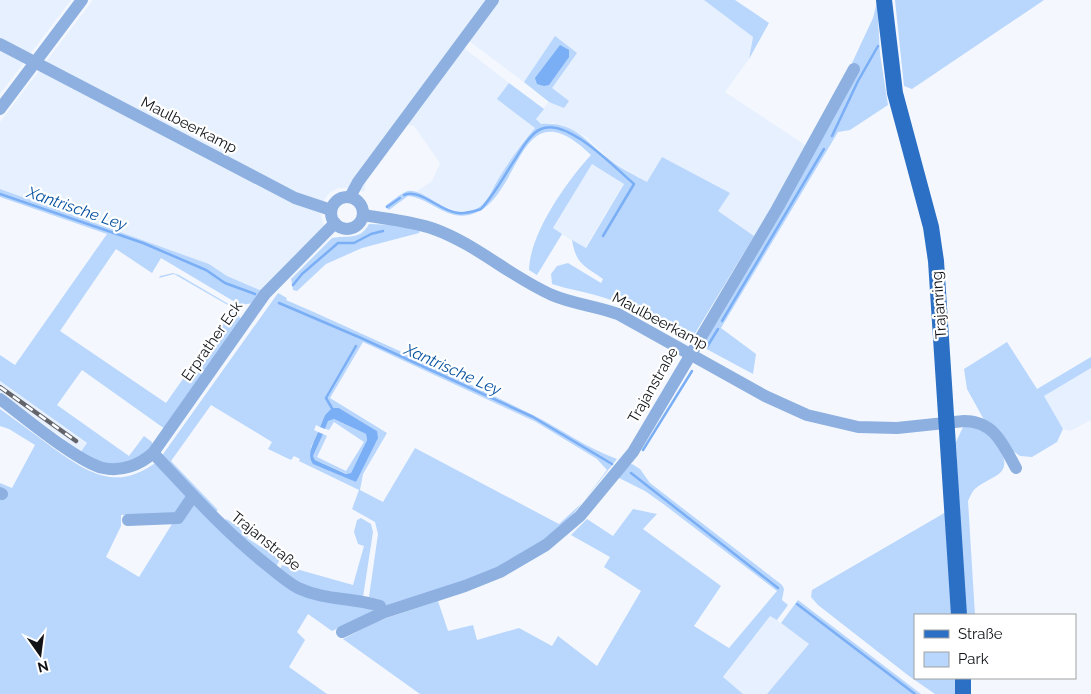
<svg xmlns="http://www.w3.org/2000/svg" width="1091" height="694" font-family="Raleway,sans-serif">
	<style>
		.built { fill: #e6f0fe }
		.green { fill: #b9d6fd; fill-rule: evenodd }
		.water { fill: #7baff5 }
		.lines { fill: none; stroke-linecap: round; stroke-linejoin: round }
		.stream { stroke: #7baff5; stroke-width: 2.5 }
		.minor { stroke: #8db0e0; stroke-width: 12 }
		.major { stroke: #2b70c5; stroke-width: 16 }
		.rail-casing { stroke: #626469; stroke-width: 4.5 }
		.rail { stroke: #fff; stroke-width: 2.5; stroke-dasharray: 8; stroke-linecap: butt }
		.labels { text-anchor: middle; stroke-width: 4.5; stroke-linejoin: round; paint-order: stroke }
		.street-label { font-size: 15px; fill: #111317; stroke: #fff }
		.water-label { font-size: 16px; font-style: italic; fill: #034f9f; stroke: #fff }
	</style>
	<rect width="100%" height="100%" fill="#f4f8fe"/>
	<g class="built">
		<polygon points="0,0 71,0 0,94"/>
		<polygon points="93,0 704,0 753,37 749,59 725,92 808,147 754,236 717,211 729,193 662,157 647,182 610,160 586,137 567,127 553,123 541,124 536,119 549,101 469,41 464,48 509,83 498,99 535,128 521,143 484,203 470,212 460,212 435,203 416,192 432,181 440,163 414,126 406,125 367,176 364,192 349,188 338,188 329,193 319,207 324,226 262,291 227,276 209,264 0,189 0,122"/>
		<polygon points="592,164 624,183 585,248 553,229"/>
		<polygon points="1091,368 1091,420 1070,431 1063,429 1044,396"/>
		<polygon points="0,381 87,444 81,451 0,392"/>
		<polygon points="770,615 809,644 767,694 743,694 723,678"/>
	</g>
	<g class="green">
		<polygon points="704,0 735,0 769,23 749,59 753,37"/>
		<polygon points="895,0 1044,0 912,89 904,86"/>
		<polygon points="877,2 880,54 888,105 850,130 838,132 721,328 756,354 753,374 699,345 787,200 860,68 852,63 873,18"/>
		<polygon points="555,36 577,53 552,88 569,101 564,108 549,102 524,82"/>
		<path d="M509,83L544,109L536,119L541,124C575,121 586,142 610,160C621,169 635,175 647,182L662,157L730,193L718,211L754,236L691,340L685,341C659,326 634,307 605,298C588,292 570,290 552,284L551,274L557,266L568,263L601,283L603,279C585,266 576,265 572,240L586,248L624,184L592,164L553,228L562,234L537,275L529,270C530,233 567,181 591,155C515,82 523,204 469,215C446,220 429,198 408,196L389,210L385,206C391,202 401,193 408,191C428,188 454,229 483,204C489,198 494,186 499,178C510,160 521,144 535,128L497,99Z"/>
		<path d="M0,189L209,264L227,276L262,291L254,303L240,305L161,258L152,273L116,249L60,331L166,403L233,308L174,274L159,278L160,276L173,273L179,275L237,309L241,322L165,429L82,370L57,405L129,456L144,436L152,442V450C122,468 111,470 80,453L87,443L0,381V355L15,365L107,234L0,197Z"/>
		<path d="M369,224L395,225L420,230L419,233L362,248L326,264L297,291L293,290L291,279L332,238C347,235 360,241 369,224Z"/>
		<path d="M278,293L287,298L286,300C369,336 452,375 533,415C563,430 586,448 617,459L558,533L502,569L389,607L378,599L369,597L378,534L375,522L352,509L359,490L299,461L300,459L294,456L291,460L268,449L272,442L211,405L171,461L218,510L213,513L161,457ZM363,342L536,422L597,459L607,470L582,503L559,524L415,448L383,502L360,490L363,474L387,433L330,398ZM333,408H339L377,431L356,482L311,460V447L318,432L314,430L316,425L320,427L325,415Z"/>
		<polygon points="1007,342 1037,389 1091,357 1091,368 1044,396 1063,429 1057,442 1032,457 1020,456 1010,449 983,418 967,389 964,369"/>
		<path d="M0,409C18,422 36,435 53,448C90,474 117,492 158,461L190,497L177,516L121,515V526L106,557L139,577L172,524L193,503L289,586L361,604L374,611L332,631L308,614L297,632L305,640L289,667L327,694H0V483L12,488L35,445L9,429L0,426Z"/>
		<polygon points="334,419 366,434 367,440 351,473 347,474 315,460 313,456 323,434 327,436 317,457 346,471 364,442 334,422 329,430 325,429 328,420"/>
		<path d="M969,425C986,432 991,433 1000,450C1014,475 991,476 976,488C972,491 970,497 968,501L975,615H964L956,442L963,427Z"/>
		<polygon points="632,464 640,469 650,483 782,585 784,589 782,600 788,605 777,620 770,616 723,677 743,694 420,694 343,639 378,621 438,601 448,631 473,625 477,640 519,628 552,646 558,636 597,666 641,591 604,567 610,557 571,535 587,519 613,536 633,509 657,514 643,529 721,586 694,626 729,648 777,591 662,503 645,491 617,477 625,466"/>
		<polygon points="946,512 955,615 915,615 915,678 959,678 960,694 935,694 909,676 818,605 811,597 812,590"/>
		<polygon points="361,518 371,524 373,532 363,597 304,587 280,569 282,565 353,585 364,546 358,544 354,532 357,520"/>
		<polygon points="226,519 250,532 247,538 280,559 276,567 222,524"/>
		<polygon points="798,600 921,694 767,694 809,644 781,623"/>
	</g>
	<g class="water">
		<polygon points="560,45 569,50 569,57 549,85 544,86 537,84 535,78"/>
		<path d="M332,408H339L377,431L378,438L356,482L313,464C306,454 314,442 318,432L323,434L313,456L315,460L346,474L351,473L367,440L366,434L334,419L328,421L325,429L320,427L325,415Z"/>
	</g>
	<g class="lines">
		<g class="stream">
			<polyline points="832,136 858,81 878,46"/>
			<polyline points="0,194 143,243 206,270 225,283 255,294"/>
			<path d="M404,195C421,188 440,212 458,213C466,214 474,211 481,209C495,194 505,174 516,158C522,148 531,133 541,129C567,117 615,168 634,184L603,236"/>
			<polyline points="387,207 400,198"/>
			<polyline points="293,285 302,274 338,243 354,243 371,234 383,231"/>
			<polyline points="279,303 361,338 533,417 612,464"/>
			<polyline points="722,321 824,149"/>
			<polyline points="707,347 718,329"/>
			<polyline points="333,410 326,398 356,346"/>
			<polyline points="643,450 692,371"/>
			<polyline points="631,473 778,588"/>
			<polyline points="797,604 915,694"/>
		</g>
		<g class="minor">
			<polyline points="0,44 295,198 331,210"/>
			<polyline points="0,109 82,0"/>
			<polyline points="350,197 358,182 493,0"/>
			<circle cx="347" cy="213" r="16"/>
			<path d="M363,215C386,219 412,221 434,229C476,244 511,277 552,295C573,304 596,306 618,314L765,396L807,415L858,427L897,428L964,421C994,421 1003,444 1016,468"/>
			<path d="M0,399C23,416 79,463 103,468C121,472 140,465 153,453L265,294L335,223"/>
			<path d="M153,453C190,492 225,532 267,565C277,573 287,582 298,588C326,601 352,597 380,606L382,613"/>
			<polyline points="0,493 2,494"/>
			<polyline points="128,520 178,518 193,496"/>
			<polyline points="342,632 382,613 465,586 500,572 546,545 580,516 633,452 777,209 854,69"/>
		</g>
		<g class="major">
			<polyline points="884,0 895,93 931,227 936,261 959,615"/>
			<polyline points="963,678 963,694"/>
		</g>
		<g class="rail-casing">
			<polyline id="rail" points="0,387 76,441"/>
		</g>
		<use href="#rail" class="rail"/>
	</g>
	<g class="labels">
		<g class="street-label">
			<text transform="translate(189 125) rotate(27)" y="5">Maulbeerkamp</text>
			<text transform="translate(939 305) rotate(-94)" y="5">Trajanring</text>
			<text transform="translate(660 321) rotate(28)" y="5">Maulbeerkamp</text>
			<text transform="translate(212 341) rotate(-55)" y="5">Erprather Eck</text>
			<text transform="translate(653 385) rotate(-60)" y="5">Trajanstraße</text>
			<text transform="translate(266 541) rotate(39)" y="5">Trajanstraße</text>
		</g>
		<g class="water-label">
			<text transform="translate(77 208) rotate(19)" y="6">Xantrische Ley</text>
			<text transform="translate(453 369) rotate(24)" y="6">Xantrische Ley</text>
		</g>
	</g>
	<rect x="914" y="614" width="162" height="65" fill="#ffffff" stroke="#a0a1a2"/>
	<rect x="924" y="630" width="25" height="8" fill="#2b70c5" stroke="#a0a1a2"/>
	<text x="958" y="639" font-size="15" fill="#111317">Straße</text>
	<rect x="924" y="652" width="25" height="15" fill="#b9d6fd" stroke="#a0a1a2"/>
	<text x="958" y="664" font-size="15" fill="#111317">Park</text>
	<g transform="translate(40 654) rotate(166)" stroke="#ffffff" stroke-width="4" paint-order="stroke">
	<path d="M0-4L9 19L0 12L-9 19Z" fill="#111317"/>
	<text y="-8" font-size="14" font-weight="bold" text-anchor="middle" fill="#111317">N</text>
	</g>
</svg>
